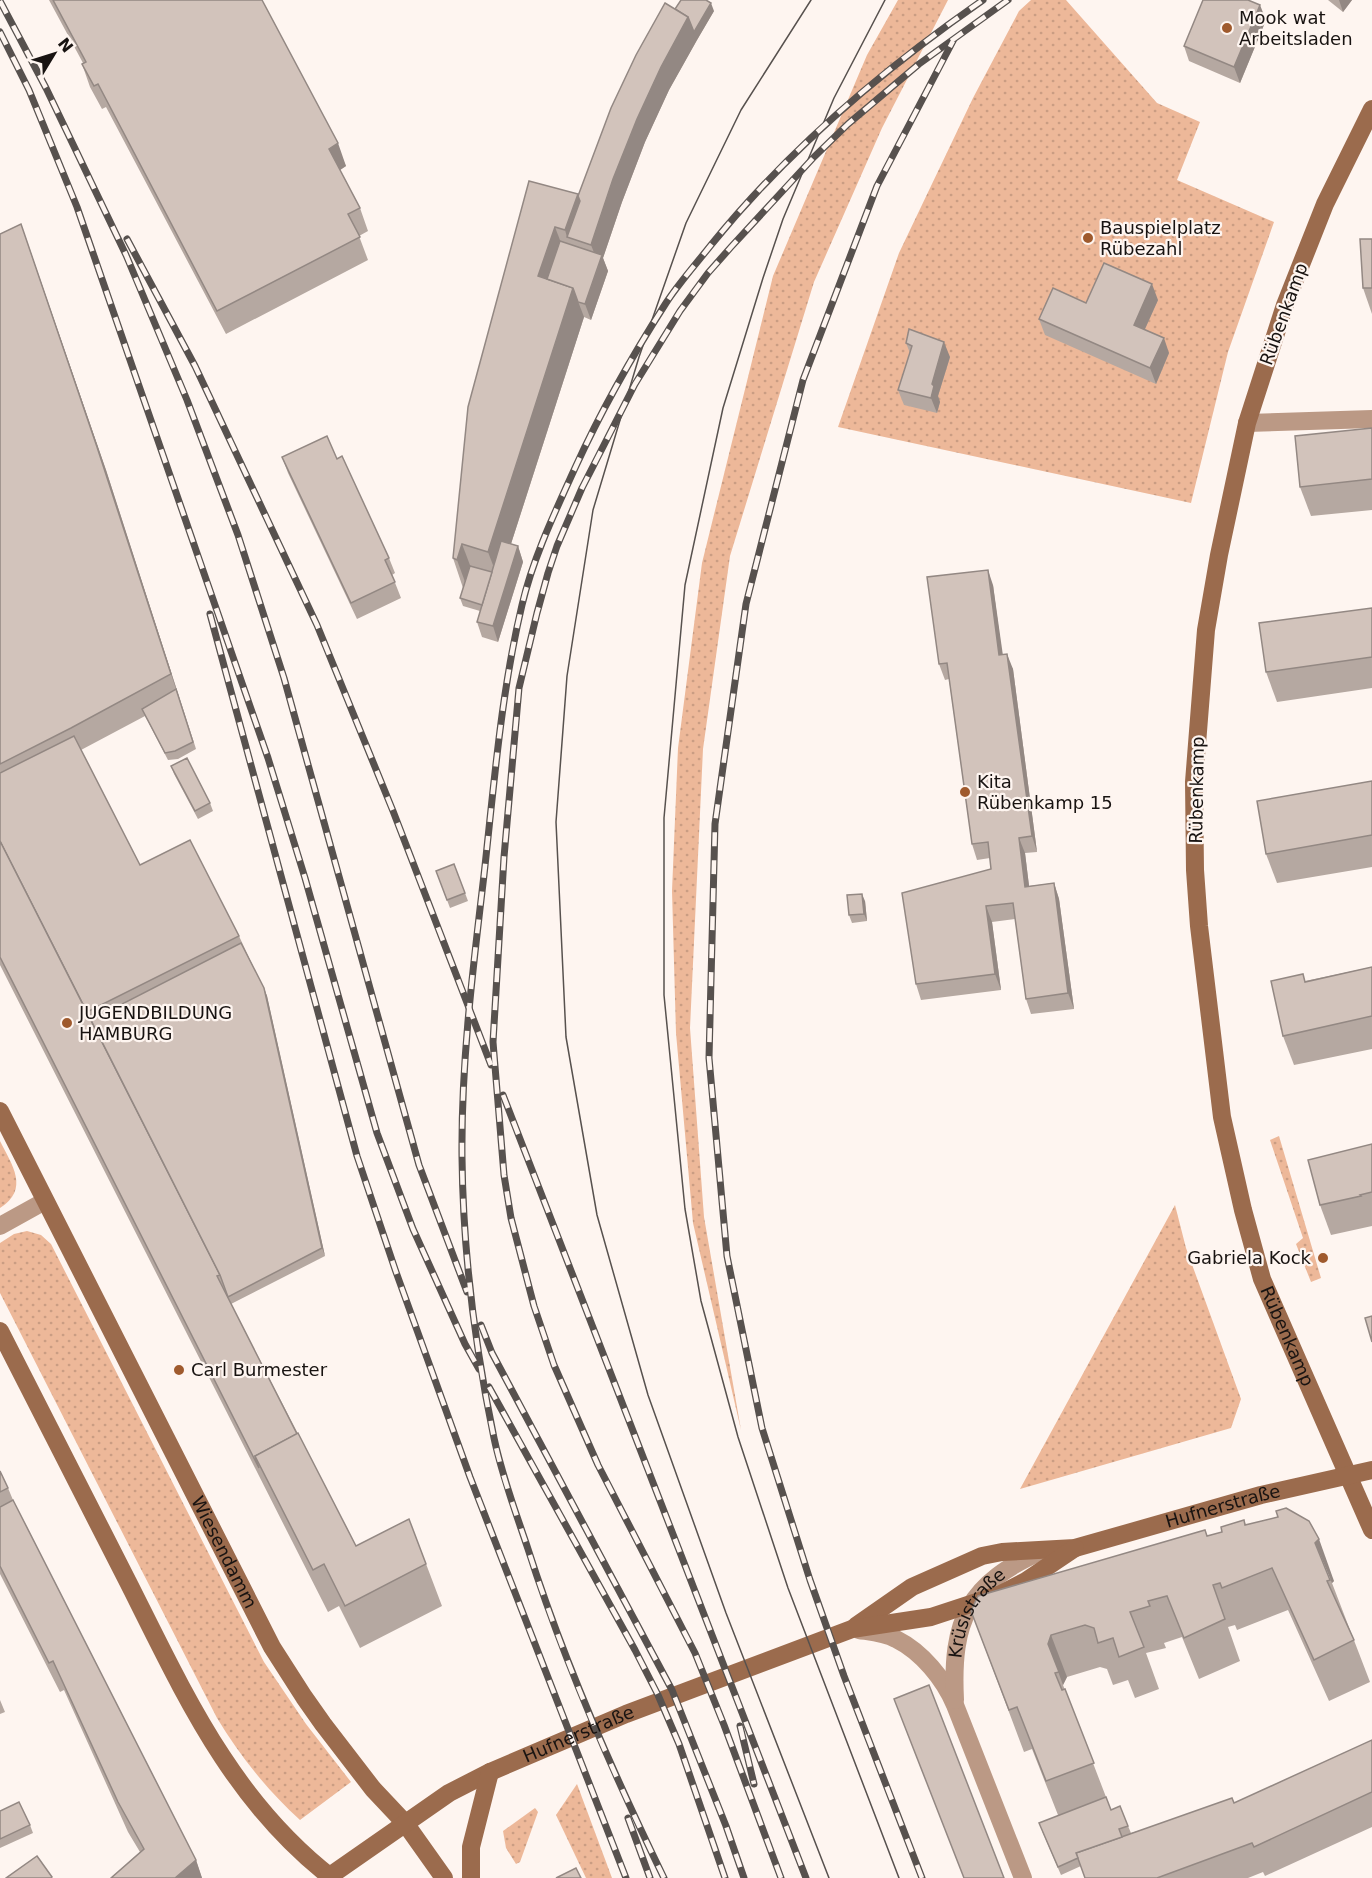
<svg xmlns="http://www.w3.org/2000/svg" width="1372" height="1878" font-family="'DejaVu Sans',sans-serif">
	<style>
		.green { fill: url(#green-dots) }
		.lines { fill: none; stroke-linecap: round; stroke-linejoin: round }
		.street { stroke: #bb9985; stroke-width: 18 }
		.secondary { stroke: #9b6b4d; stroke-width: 18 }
		.tram { stroke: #57514e; stroke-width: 1.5 }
		.rail-casing { stroke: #57514e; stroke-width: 7 }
		.rail { stroke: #fef5f0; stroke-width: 4.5; stroke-dasharray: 14; stroke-linecap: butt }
		.wall { fill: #b5a8a1 }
		.shaded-wall { fill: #938883 }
		.building { fill: #d2c3bb; stroke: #938883; stroke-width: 1.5 }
		.poi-dot { fill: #9f5a2d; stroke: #fef5f0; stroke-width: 2 }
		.labels { text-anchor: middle; stroke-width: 4.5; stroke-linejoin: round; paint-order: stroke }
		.poi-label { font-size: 18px; fill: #181311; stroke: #fef5f0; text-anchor: start }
		.street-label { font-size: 18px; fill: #181311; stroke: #fef5f0 }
	</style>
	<defs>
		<pattern id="green-dots" width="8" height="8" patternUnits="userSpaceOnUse" patternTransform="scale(1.5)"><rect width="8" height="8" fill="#edb899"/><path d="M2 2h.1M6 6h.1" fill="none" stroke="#ca9d83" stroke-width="1.8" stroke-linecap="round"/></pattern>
	</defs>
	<rect width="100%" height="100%" fill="#fef5f0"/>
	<g class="green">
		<polygon points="898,0 948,0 882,128 814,282 730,556 703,749 690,1028 704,1217 741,1430 693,1223 676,1033 672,891 678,748 702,563 773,276 867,55"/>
		<polygon points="1031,0 1066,0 1157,103 1200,122 1177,180 1274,222 1228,352 1191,503 838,427 899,253 973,98 1019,11"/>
		<polygon points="1279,1136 1321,1278 1311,1282 1296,1244 1303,1238 1270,1140"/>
		<path d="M0,1141C12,1165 30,1189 0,1208Z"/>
		<polygon points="1175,1205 1186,1248 1241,1399 1231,1428 1020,1489"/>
		<path d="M27,1231L41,1235L51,1244L264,1662L306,1724L351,1782L300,1820C267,1790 240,1756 217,1718L0,1293V1243L14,1234Z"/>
		<polygon points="577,1784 612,1878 586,1878 556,1815"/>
		<polygon points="535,1808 538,1812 520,1862 516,1864 506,1848 503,1831"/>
	</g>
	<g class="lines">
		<g class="street">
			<polyline points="1247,423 1372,419"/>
			<polyline points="0,1226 45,1201"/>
			<path d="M859,1630C872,1632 885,1633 896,1639C922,1652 944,1679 955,1705L1023,1878"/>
			<path id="s1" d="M955,1700C951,1620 968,1583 1044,1550"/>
		</g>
		<g class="secondary">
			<path id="s2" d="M1372,109L1325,204L1285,305L1247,423L1219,555L1206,630L1194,782L1195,870L1199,926L1222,1117L1243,1210L1262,1279L1372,1530"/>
			<path id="s3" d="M0,1111L272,1647L304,1697L323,1724L373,1789L405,1823L444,1878"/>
			<path d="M0,1331C43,1415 85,1498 128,1582C184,1693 231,1800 332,1878"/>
			<path id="s4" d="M856,1626L912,1587L982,1556L1002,1552L1075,1548L1261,1495L1372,1470"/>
			<path id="s5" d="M327,1878L449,1793L490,1772L626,1714L852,1629L931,1617L1001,1594L1026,1581L1075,1548"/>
			<polyline points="471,1878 471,1847 490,1772"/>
		</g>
		<g class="tram">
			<polyline points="811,0 741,110 686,223 639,357 593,510 567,676 556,822 566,1037 597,1215 648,1395 726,1613 829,1878"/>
			<polyline points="885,0 834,98 783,219 763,278 723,408 685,585 664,818 664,995 685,1209 701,1301 738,1437 788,1588 899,1878"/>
		</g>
		<g class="rail-casing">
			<g id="rail">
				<polyline points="0,1 46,88 126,255 187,400 238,535 284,678 419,1165 467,1292"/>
				<polyline points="0,32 29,90 77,207 268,758 305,878 377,1133 413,1229 465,1344 479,1369"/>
				<polyline points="127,239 195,366 317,625 393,811 491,1065"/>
				<polyline points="210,614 357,1156 396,1272 470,1477 626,1878"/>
				<polyline points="503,1095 806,1878"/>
				<polyline points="481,1325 492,1353 672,1690 726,1826 744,1878"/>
				<polyline points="489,1387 635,1650 658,1695 679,1744 725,1878"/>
				<polyline points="740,1726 754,1784"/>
				<polyline points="628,1818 650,1878"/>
				<path d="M664,1878C612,1771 564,1662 528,1549C516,1513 502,1476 494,1438C475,1347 463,1251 462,1157C461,1063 473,968 484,875C494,785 501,693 522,605C533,558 555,512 575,468C601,411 632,356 666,303C679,283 696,264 711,245C788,150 882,70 983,0"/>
				<polyline points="781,1878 724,1725 695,1653 598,1465 554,1365 534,1306 511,1218 504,1175 493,1042 504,857 519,688 537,613 548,573 557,546 582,488 635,384 680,311 708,273 731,247 814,157 848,124 919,64 1008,0"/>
				<polyline points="922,1878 844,1676 810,1580 762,1428 727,1256 709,1058 715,824 746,604 803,380 877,186 953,41"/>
			</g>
		</g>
		<use href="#rail" class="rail"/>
	</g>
	<g class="wall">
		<polygon points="49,0 262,0 346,166 340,170 360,208 368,231 359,236 368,260 226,334 106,107 102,109 90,87 82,64 83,63"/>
		<polygon points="1328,0 1352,0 1343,12"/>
		<polygon points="675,9 714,11 697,40 669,90 645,142 622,202 603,258 608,271 591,320 584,317 511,544 518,546 523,562 498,642 482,637 477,622 480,611 463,606 460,598 463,588 453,558 529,181 578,196"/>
		<polygon points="1266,20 1240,83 1189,61 1184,46"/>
		<polygon points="21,224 106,470 196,749 178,759 168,760 145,716 81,750 140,865 239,936 267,996 325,1256 231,1304 356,1546 409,1519 442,1606 360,1648 339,1606 328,1612 0,965 0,234"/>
		<polygon points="1372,239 1372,314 1363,288"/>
		<polygon points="1158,300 1145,329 1169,353 1156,384 1045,335 1039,319 1086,303"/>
		<polygon points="906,343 950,357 938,396 940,402 937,413 904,405 898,390 910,353"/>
		<polygon points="1372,428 1372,510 1311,516 1300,487"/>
		<polygon points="282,457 337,459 389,558 395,573 392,575 401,598 357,619 288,473"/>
		<polygon points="993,585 1002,654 1013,669 1037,852 1025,853 1029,886 1054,883 1059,899 1074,1009 1031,1014 1026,999 1015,919 992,922 1001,990 921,1000 916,984 991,869 990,858 977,860 972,844 949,679 945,680 939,664"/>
		<polygon points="1372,608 1372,688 1277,702 1266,672"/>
		<polygon points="171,766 210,803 213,811 198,819 174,774"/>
		<polygon points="1372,781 1372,867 1277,883 1266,854"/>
		<polygon points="454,864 468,901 450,908 436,871"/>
		<polygon points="865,901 867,921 852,923 849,915"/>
		<polygon points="1372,967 1372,1049 1294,1065 1283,1036 1305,981"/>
		<polygon points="1372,1144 1372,1226 1331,1235 1320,1205"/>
		<polygon points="0,1471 8,1488 13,1500 196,1860 202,1878 111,1878 140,1852 128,1832 64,1690 60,1692 0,1574"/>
		<polygon points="1244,1520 1246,1525 1334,1581 1332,1583 1370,1682 1329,1701 1288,1610 1237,1630 1235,1625 1228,1627 1240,1661 1199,1679 1182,1637 1164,1643 1166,1648 1146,1653 1159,1689 1135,1698 1128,1680 1113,1685 1107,1669 1100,1667 1067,1677 1063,1685 1111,1810 1128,1826 1131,1833 1234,1803 1372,1740 1372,1827 1265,1876 1263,1872 1248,1878 1085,1878 1081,1866 1061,1875 1042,1831 1058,1815 1032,1749 1024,1752 971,1611 1222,1532"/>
		<polygon points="0,1700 5,1712 0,1714"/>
		<polygon points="0,1811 30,1825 33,1833 0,1848"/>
	</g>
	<g class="shaded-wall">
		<polygon points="1339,0 1352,0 1343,12"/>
		<polygon points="711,3 714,11 697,40 669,90 645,142 622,202 603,258 608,271 591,320 585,304 599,265 591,245 613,179 637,119 661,67 688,17"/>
		<polygon points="1260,5 1266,20 1240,83 1234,67"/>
		<polygon points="338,143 346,166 337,172 329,149"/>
		<polygon points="578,194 588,224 567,237 565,230"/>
		<polygon points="21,224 106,470 179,697 196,749"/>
		<polygon points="555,227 566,256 553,293 538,276"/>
		<polygon points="1152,284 1158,300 1140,340 1134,325"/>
		<polygon points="573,288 584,317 499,581 488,552"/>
		<polygon points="1164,338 1169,353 1156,384 1150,368"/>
		<polygon points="944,342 950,357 938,396 940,402 937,413 931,398 932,384"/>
		<polygon points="462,544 473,573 468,590 457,560"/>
		<polygon points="518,546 523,562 498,642 493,626"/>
		<polygon points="988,570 993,585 1005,670 999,655"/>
		<polygon points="1007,654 1013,669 1037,852 1032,836"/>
		<polygon points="1019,838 1025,853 1031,902 1025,887"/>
		<polygon points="1054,883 1059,899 1074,1009 1068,993"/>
		<polygon points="862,894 865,901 867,921 864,914"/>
		<polygon points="986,906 992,922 1001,990 995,974"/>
		<polygon points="264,988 267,996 325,1256 322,1248"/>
		<polygon points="1319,1539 1334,1581 1332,1583 1315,1543"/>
		<polygon points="1051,1635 1067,1677 1063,1685 1048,1644"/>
		<polygon points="196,1860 202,1878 175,1878"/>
	</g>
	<g class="building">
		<polygon points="53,0 262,0 338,143 329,149 360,208 348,214 360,237 217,311 98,84 94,86 82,64 86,62"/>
		<polygon points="681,0 706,0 711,3 694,32 688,17 675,9"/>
		<polygon points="1203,0 1248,0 1260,5 1234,67 1184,46"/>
		<polygon points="665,3 688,17 661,67 637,119 613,179 591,245 567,237 580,201 578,196 611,108 636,55"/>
		<polygon points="529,181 578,194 565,230 555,227 538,276 573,288 488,552 462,544 457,560 453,558 468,407"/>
		<polygon points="21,224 97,447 171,674 71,728 0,764 0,234"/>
		<polygon points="1360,239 1372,239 1372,288 1363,288"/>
		<polygon points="560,241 602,255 585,304 578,302 573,288 547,279"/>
		<polygon points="1104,263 1152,284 1134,325 1164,338 1150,368 1039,319 1053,288 1086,303"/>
		<polygon points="909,329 944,342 932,384 934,386 931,398 898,390 912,346 906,343"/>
		<polygon points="1372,428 1372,479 1300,487 1295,436"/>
		<polygon points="327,436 337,459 342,456 389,558 385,560 395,582 351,603 282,457"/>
		<polygon points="501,541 518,546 493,626 477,622"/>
		<polygon points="470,566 492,572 482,605 460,598"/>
		<polygon points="988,570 999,655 1007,654 1032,836 1019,838 1025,887 1054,883 1068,993 1026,999 1013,903 986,906 995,974 916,984 902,893 991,869 988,842 972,844 947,663 939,664 927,577"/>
		<polygon points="1372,608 1372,657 1266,672 1259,623"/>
		<polygon points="176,689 193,742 175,751 165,753 142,709"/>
		<polygon points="74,736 140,865 190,840 239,936 87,1012 0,841 0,773"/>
		<polygon points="187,758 210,803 195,811 171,766"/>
		<polygon points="1372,781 1372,835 1266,854 1257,801"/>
		<polygon points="0,841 220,1275 217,1276 297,1434 255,1456 259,1468 0,957"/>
		<polygon points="454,864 465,893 447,900 436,871"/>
		<polygon points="862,894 864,914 849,915 847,895"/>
		<polygon points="241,943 264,988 322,1248 228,1297 220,1275 91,1020"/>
		<polygon points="1372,967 1372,1016 1283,1036 1271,981 1303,974 1305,982"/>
		<polygon points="1372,1144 1372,1192 1360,1195 1361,1196 1320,1205 1308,1160"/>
		<polygon points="1372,1316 1372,1342 1365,1318"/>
		<polygon points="298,1433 356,1546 409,1519 426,1564 345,1606 324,1564 313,1570 255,1456"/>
		<polygon points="0,1471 8,1488 0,1492"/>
		<polygon points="13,1500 196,1860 175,1878 111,1878 144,1849 118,1802 53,1661 49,1663 0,1566 0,1507"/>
		<polygon points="1286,1508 1309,1521 1319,1539 1315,1543 1330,1580 1327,1581 1354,1640 1314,1660 1272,1568 1222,1588 1220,1583 1213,1585 1225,1619 1184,1638 1167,1596 1148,1601 1150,1606 1130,1612 1144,1647 1119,1657 1113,1638 1098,1643 1094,1628 1085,1625 1051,1635 1048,1644 1059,1672 1055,1673 1062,1690 1065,1689 1094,1763 1046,1781 1017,1707 1009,1710 971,1611 978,1596 1205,1530 1207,1536 1222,1532 1221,1527 1244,1520 1245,1525 1278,1517 1276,1511"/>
		<polygon points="929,1685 1004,1878 964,1878 894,1699"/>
		<polygon points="1372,1740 1372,1792 1254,1847 1252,1843 1157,1878 1085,1878 1076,1853 1232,1798 1234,1803"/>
		<polygon points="1106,1797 1111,1810 1120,1806 1128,1826 1119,1829 1122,1837 1076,1853 1078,1858 1058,1867 1039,1823"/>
		<polygon points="19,1802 30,1825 0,1839 0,1811"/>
		<polygon points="37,1856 52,1877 51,1878 6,1878"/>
		<polygon points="576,1868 581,1878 556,1878"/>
	</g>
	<g class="poi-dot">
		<circle cx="1227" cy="28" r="6"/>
		<circle cx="1088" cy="238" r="6"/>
		<circle cx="965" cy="792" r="6"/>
		<circle cx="67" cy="1023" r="6"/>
		<circle cx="1323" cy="1258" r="6"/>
		<circle cx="179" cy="1370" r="6"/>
	</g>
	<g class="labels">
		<g class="poi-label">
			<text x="1239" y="24">Mook wat<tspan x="1239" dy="21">Arbeitsladen</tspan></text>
			<text x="1100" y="234">Bauspielplatz<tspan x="1100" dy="21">Rübezahl</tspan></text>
			<text x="977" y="788">Kita<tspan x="977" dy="21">Rübenkamp 15</tspan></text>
			<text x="79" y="1019">JUGENDBILDUNG<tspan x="79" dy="21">HAMBURG</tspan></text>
			<text x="1311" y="1264" text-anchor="end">Gabriela Kock</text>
			<text x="191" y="1376">Carl Burmester</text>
		</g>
		<g class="street-label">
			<text transform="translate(1284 314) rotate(-70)" y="6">Rübenkamp</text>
			<text transform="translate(1197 790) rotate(-89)" y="6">Rübenkamp</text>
			<text dy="6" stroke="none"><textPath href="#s2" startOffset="1268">Rübenkamp</textPath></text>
			<text dy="6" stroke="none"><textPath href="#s4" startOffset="392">Hufnerstraße</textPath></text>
			<text dy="6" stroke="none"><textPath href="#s3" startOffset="495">Wiesendamm</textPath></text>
			<text dy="6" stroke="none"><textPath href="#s1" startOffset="93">Krüsistraße</textPath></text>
			<text dy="6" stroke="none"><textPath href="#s5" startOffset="291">Hufnerstraße</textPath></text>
		</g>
	</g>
	<g transform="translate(54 54) rotate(52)" stroke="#fef5f0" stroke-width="4.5" paint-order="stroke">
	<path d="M0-4.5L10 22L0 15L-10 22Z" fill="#181311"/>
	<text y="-9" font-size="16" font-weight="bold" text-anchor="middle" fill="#181311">N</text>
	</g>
</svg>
